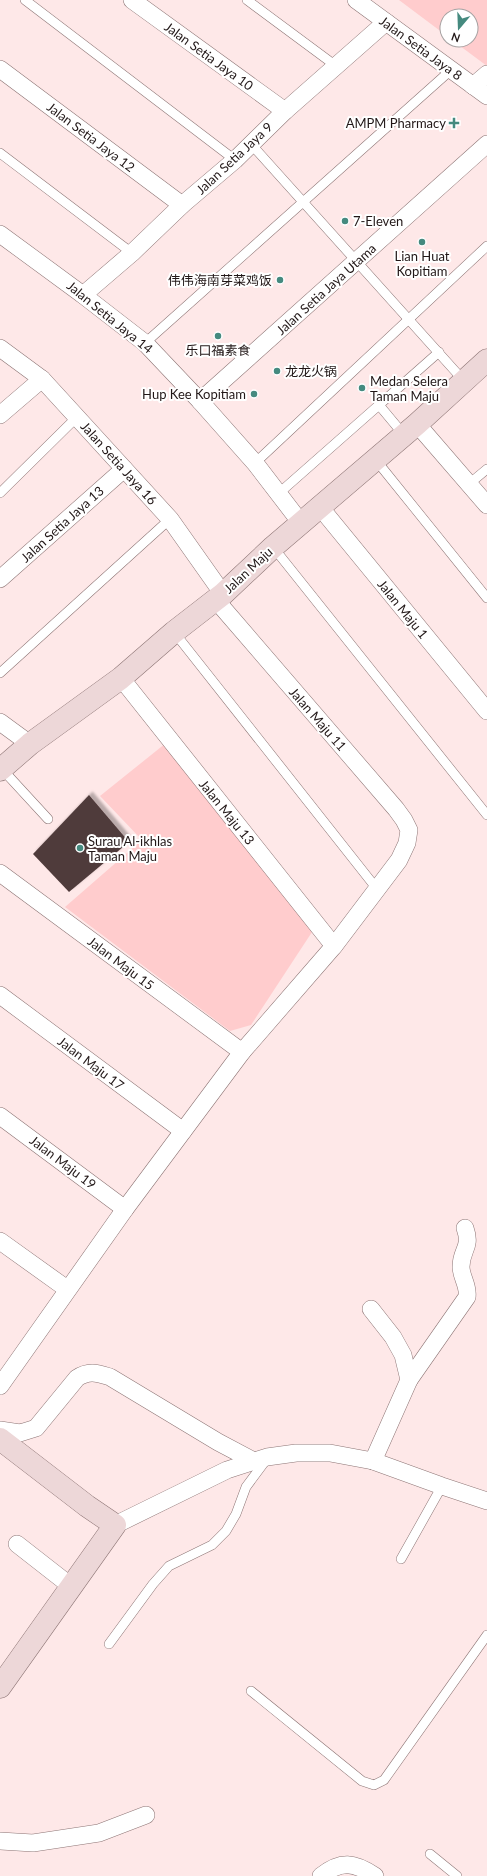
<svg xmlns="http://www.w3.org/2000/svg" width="487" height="1876" font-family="Lato,'Noto Sans SC',sans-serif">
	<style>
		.green { fill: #ffcccd }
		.building { fill: #503b3b; filter: url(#shadow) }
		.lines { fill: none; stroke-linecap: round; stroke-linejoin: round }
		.lane-casing { stroke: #8d7575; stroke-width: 10 }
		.street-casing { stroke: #8d7575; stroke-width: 18 }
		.secondary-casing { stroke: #8d7575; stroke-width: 23 }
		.lane { stroke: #fff; stroke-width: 9 }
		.street { stroke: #fff; stroke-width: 17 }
		.secondary { stroke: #edd7d8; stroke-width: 22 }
		.poi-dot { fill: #458a7f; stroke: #fff; stroke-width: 1.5 }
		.labels { text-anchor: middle; stroke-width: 4; stroke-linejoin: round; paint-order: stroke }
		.street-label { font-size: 13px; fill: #211717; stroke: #fff }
		.poi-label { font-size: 13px; fill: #211717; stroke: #fff; text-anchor: start }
	</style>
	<defs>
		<filter id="shadow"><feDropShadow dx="3.5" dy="-3.5" stdDeviation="1" flood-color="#0004"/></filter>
	</defs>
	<rect width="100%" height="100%" fill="#fee8e8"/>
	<g class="green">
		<polygon points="399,0 487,0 487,66 452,40 471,40 471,16 447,16 447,36"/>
		<polygon points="166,743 314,929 251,1025 230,1031 65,907 142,840 100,796"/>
	</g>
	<polygon class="building" points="89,795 129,842 69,892 33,854"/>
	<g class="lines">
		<g class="lane-casing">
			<g id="lane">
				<polyline points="25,0 235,160"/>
				<polyline points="247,0 336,66"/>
				<polyline points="251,144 464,381"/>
				<polyline points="0,153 132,253"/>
				<polyline points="145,343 451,70"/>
				<polyline points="379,405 439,352"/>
				<polyline points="375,459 487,598"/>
				<polyline points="255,463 487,246"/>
				<polyline points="469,484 487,469"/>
				<polyline points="0,493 77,417"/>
				<polyline points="278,494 379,405 404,435"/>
				<polyline points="273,547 487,815"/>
				<polyline points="174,632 377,889"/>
				<polyline points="0,673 170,519"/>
				<polyline points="2,769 48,819"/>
				<polyline points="401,1559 442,1486"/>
				<polyline points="109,1644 153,1584 169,1566 212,1545 226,1531 236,1514 246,1487 266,1460"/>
				<polyline points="251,1691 362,1781 374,1785 384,1780 487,1635"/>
				<polyline points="430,1854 457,1876"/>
			</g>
		</g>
		<g class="street-casing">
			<g id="street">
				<polyline points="132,0 285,111"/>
				<polyline points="356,0 487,96"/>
				<polyline points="0,69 182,205"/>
				<polyline points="473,86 487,74"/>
				<polyline points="0,234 83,295 145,343 200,401 255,463 301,523"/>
				<polyline points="83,295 132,253 182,205 235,160 285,111 386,22"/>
				<polyline points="0,348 42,379 170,519 223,594"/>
				<polyline points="200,401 487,144"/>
				<polyline points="0,415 42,379"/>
				<polyline points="417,424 487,505"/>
				<polyline points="320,507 487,711"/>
				<polyline points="0,579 124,469"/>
				<polyline points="121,678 334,946"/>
				<polyline points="0,722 30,744"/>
				<polyline points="0,873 242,1052"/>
				<polyline points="0,995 183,1131"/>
				<polyline points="0,1116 125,1209"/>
				<polyline points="0,1241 67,1289"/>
				<polyline points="371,1309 393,1337 403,1355 409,1380 373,1461"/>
				<path d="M409,1380L467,1297C469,1286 461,1277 461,1267C461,1249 472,1248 465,1228"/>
				<polyline points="0,1386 125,1209 242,1052 334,946 399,860 407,843 409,830 404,820 396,809 215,599"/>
				<path d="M0,1430L20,1433L36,1428L77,1378C89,1370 97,1373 110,1377L218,1442L254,1461"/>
				<polyline points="115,1525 227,1470 267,1457 296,1453 330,1453 373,1461 442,1486 487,1501"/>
				<polyline points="17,1544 72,1587"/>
				<polyline points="0,1841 33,1843 99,1833 146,1815"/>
				<path d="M321,1876C341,1860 354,1862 375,1876"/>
			</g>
		</g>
		<g class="secondary-casing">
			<g id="secondary">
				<polyline points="0,770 30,744 121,678 174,632 223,594 273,547 417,424 487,360"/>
				<polyline points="0,1439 87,1506 115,1525 0,1687"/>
			</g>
		</g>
		<use href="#lane" class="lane"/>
		<use href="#street" class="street"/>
		<use href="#secondary" class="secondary"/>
	</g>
	<g class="poi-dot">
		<path d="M452 117h4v4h4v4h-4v4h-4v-4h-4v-4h4z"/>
		<circle cx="345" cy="221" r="4"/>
		<circle cx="422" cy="242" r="4"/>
		<circle cx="280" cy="280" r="4"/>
		<circle cx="218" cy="336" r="4"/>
		<circle cx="277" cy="371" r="4"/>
		<circle cx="362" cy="388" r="4"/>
		<circle cx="254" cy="394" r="4"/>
		<circle cx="80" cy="848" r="4"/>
	</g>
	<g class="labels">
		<g class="street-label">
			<text transform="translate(421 48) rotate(36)" y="5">Jalan Setia Jaya 8</text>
			<text transform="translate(209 56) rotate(36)" y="5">Jalan Setia Jaya 10</text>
			<text transform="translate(91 137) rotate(37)" y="5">Jalan Setia Jaya 12</text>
			<text transform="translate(234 158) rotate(-43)" y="5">Jalan Setia Jaya 9</text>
			<text transform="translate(326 289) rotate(-42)" y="5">Jalan Setia Jaya Utama</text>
			<text transform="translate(110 317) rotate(39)" y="5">Jalan Setia Jaya 14</text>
			<text transform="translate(119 463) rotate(48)" y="5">Jalan Setia Jaya 16</text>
			<text transform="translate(62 524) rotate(-42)" y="5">Jalan Setia Jaya 13</text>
			<text transform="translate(248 570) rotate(-43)" y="5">Jalan Maju</text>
			<text transform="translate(403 609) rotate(51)" y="5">Jalan Maju 1</text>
			<text transform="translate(318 719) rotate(49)" y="5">Jalan Maju 11</text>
			<text transform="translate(227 812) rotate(51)" y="5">Jalan Maju 13</text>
			<text transform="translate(121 963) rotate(37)" y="5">Jalan Maju 15</text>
			<text transform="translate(91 1063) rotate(37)" y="5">Jalan Maju 17</text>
			<text transform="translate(63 1162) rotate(37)" y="5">Jalan Maju 19</text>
		</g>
		<g class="poi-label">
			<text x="446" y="128" text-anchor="end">AMPM Pharmacy</text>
			<text x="353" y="226">7-Eleven</text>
			<text x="422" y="261" text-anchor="middle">Lian Huat<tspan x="422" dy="15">Kopitiam</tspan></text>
			<text x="272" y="285" text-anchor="end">伟伟海南芽菜鸡饭</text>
			<text x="218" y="355" text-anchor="middle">乐口福素食</text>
			<text x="285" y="376">龙龙火锅</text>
			<text x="370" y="386">Medan Selera<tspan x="370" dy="15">Taman Maju</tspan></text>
			<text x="246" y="399" text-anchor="end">Hup Kee Kopitiam</text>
			<text x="88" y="846">Surau Al-ikhlas<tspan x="88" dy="15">Taman Maju</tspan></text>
		</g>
	</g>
	<g transform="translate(459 28) rotate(199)"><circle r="19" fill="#ffffff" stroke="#a6a2a2"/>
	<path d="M0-3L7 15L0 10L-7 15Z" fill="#458a7f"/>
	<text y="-6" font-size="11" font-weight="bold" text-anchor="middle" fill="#211717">N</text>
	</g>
</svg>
